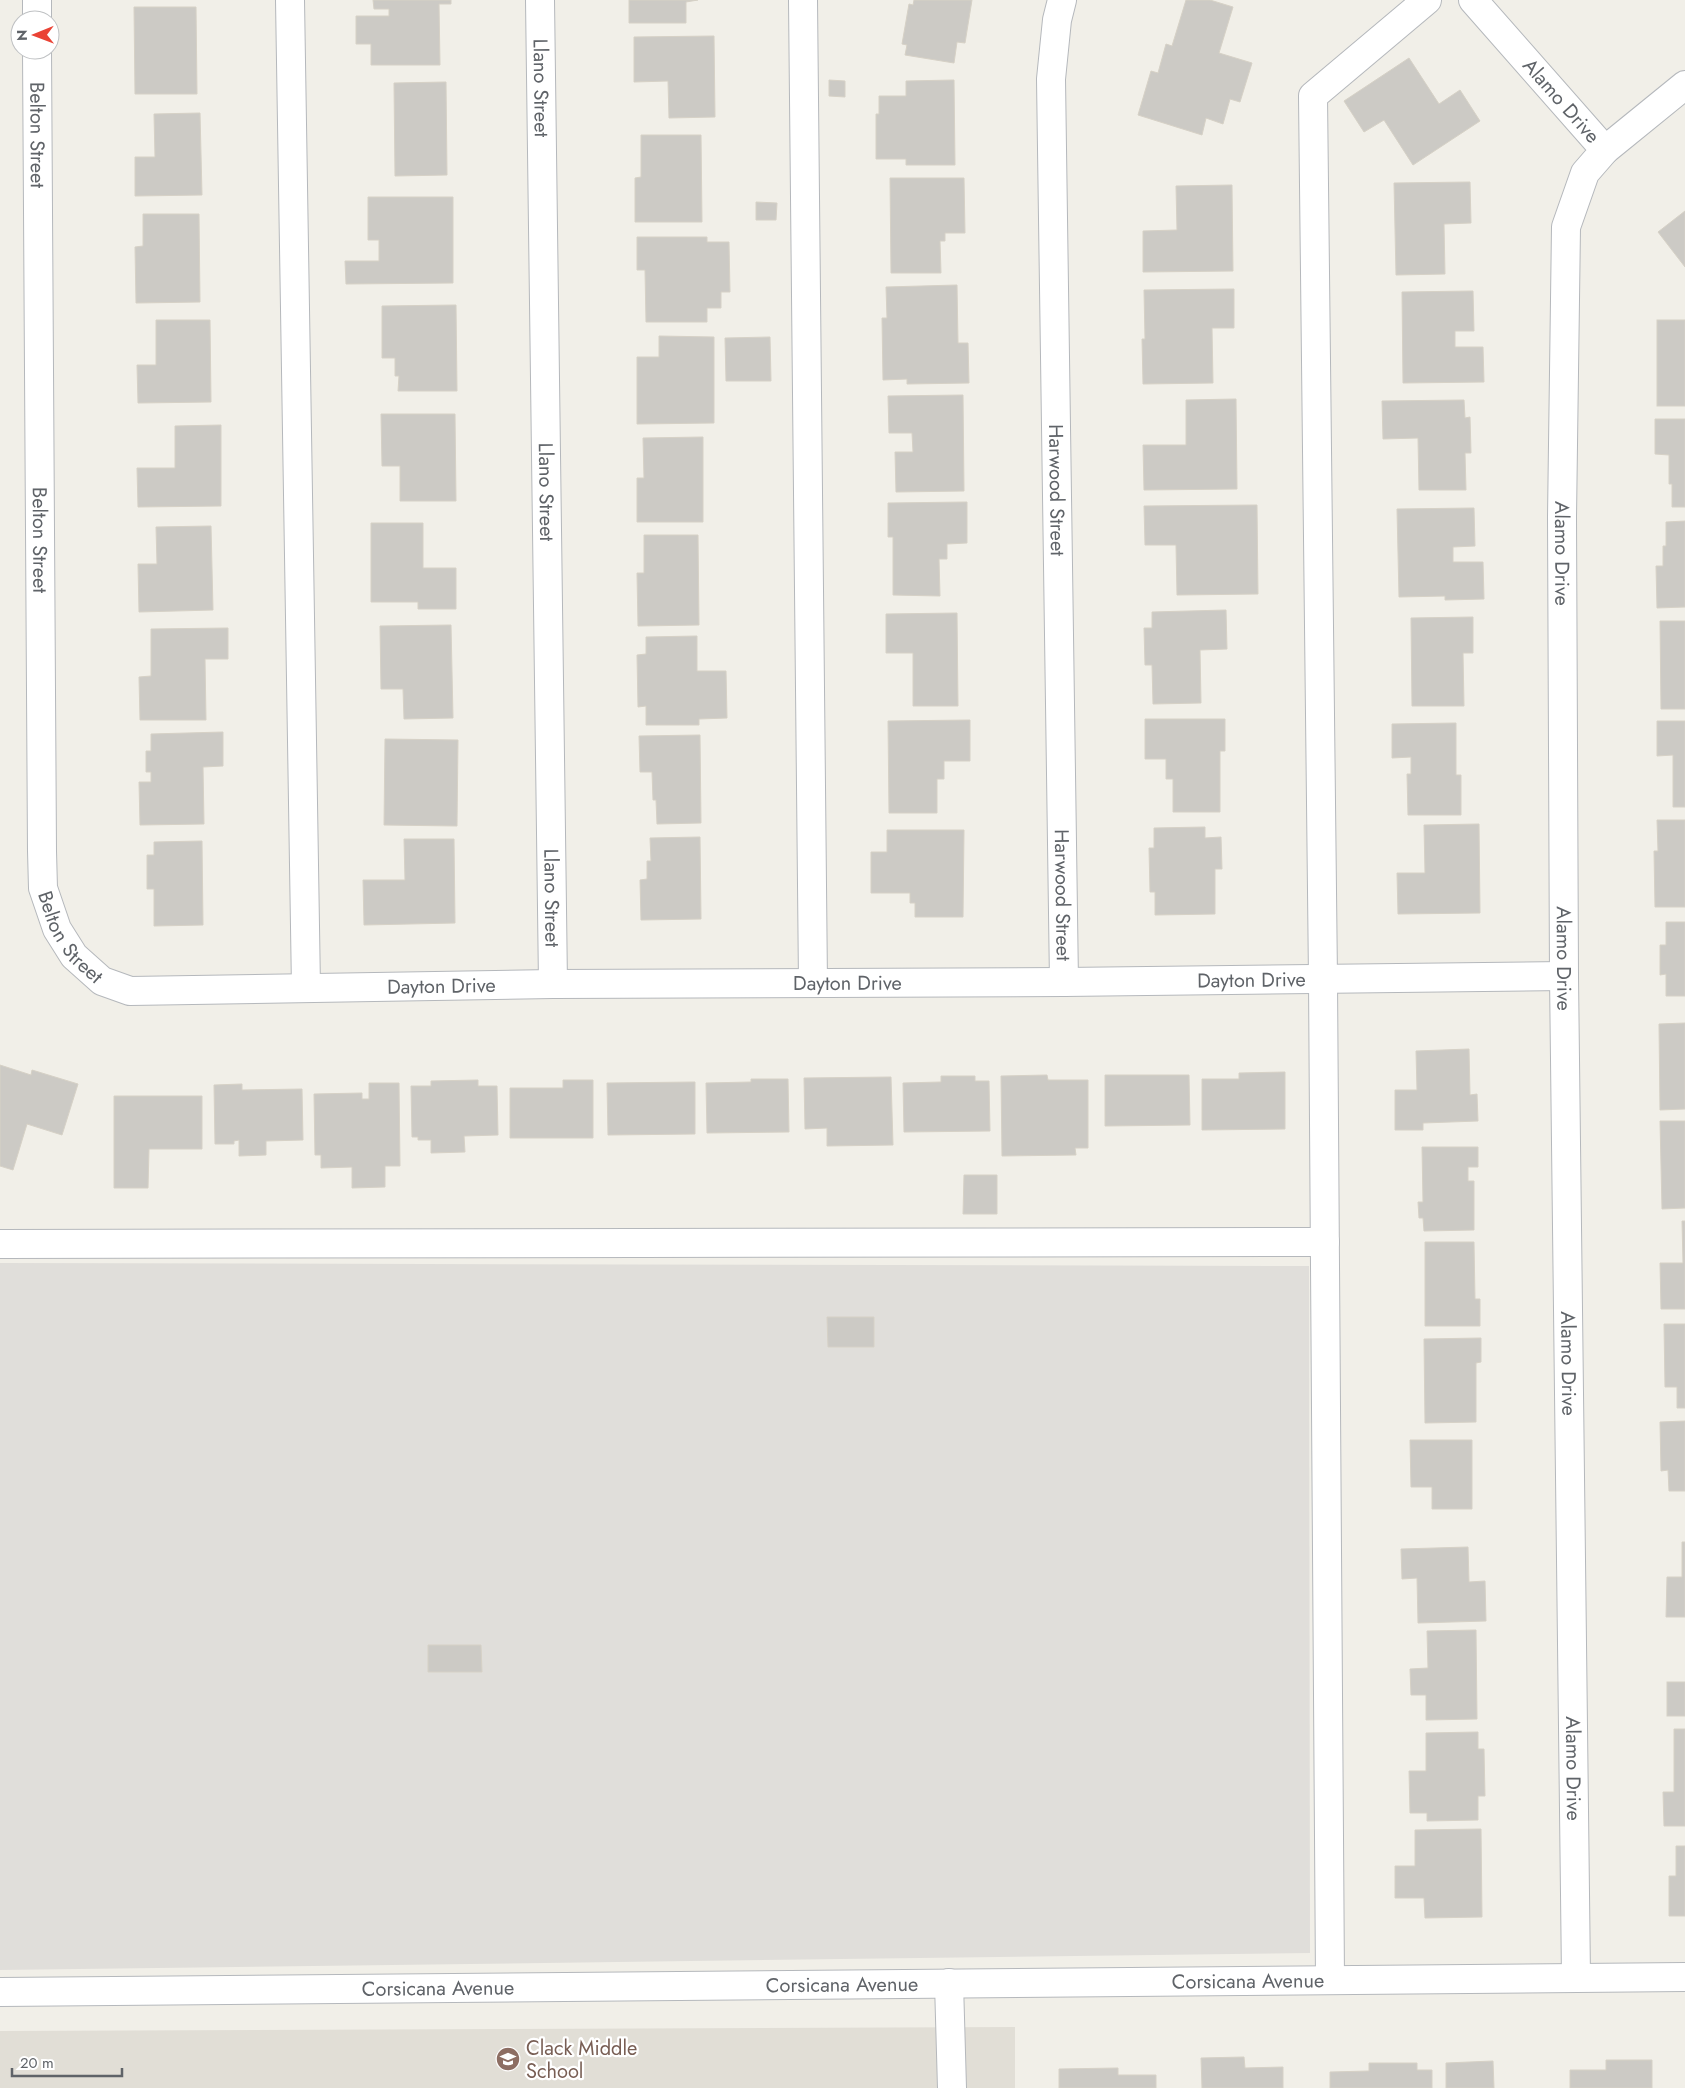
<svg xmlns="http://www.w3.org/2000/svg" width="1685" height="2088" font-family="Jost,sans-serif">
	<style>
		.industrial { fill: #e0deda }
		.education { fill: #e1ded6 }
		.building { fill: #cccac5; stroke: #d6d1c6 }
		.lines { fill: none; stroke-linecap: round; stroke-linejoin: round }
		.minor-casing { stroke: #b5b8bc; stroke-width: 30 }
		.minor { stroke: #fff; stroke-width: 28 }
		.labels { text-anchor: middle; stroke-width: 4.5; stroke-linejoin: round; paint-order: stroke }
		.street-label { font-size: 20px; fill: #5f6368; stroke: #fff }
		.education-label { font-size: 20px; fill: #785e54; stroke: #fff; text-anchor: start }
	</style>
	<rect width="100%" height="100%" fill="#f1efe8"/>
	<polygon class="industrial" points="0,1263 1309,1266 1310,1953 0,1970"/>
	<polygon class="education" points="1015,2027 1015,2088 0,2088 0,2031"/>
	<g class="building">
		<polygon points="373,0 451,0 451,4 439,4 440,65 371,65 371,44 356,44 356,16 389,16 389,9 374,9"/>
		<polygon points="629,0 698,0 686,2 686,23 629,23"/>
		<polygon points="914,0 972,0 965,43 957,42 954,63 905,55 907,45 902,44 909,4 913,5"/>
		<polygon points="1186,0 1210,0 1233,7 1219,53 1252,63 1240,102 1230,99 1223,124 1206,118 1202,135 1138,115 1151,71 1158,73 1166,44 1172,46"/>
		<polygon points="134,7 196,7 197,94 135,94"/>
		<polygon points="714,36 715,117 669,118 668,81 634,82 634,37"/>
		<polygon points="1409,58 1439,104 1460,90 1480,121 1413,165 1384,120 1364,132 1344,101"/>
		<polygon points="829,80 845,81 845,97 829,96"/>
		<polygon points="954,80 955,165 906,165 906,159 876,159 876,114 879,114 879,96 906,96 906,81"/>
		<polygon points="446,82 447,175 395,176 394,83"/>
		<polygon points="200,113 202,195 135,196 135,157 155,157 154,114"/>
		<polygon points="641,135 701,135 702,222 635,222 635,178 641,177"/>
		<polygon points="890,178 964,178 965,233 945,233 945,241 940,241 941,273 891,273"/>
		<polygon points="1470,182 1471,223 1444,224 1445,274 1396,275 1394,183"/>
		<polygon points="1232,185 1233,271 1143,272 1143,231 1177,230 1176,186"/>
		<polygon points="368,197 453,197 453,283 346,284 345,261 379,261 379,240 368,240"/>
		<polygon points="756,202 777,203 776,220 756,220"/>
		<polygon points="1685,211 1685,267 1658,232"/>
		<polygon points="143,214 199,214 200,302 136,303 135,247 143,246"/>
		<polygon points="637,237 707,237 707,242 729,242 730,292 721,292 721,308 707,308 707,322 646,322 645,270 637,270"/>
		<polygon points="957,285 958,343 968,343 969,383 907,384 907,379 883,380 882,318 887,318 886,287"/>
		<polygon points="1234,289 1234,328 1212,328 1213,383 1143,384 1142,339 1145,339 1144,290"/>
		<polygon points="1473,291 1474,331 1455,331 1455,347 1483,347 1484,382 1403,383 1402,292"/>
		<polygon points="456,305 457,391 398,391 399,376 395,376 395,358 382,358 382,306"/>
		<polygon points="156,320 210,320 211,402 138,403 137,365 156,365"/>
		<rect x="1657" y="320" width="28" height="86"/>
		<polygon points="659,336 714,337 714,423 637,424 637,357 659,357"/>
		<polygon points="770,337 771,381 726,381 725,338"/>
		<polygon points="963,395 964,491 896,492 895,452 913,452 912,433 889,433 888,396"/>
		<polygon points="1236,399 1237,489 1144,490 1143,445 1186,445 1186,400"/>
		<polygon points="1464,400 1465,418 1470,417 1471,453 1465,453 1466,490 1419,490 1418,438 1383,439 1382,401"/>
		<polygon points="381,414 455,414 456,501 400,501 400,466 382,466"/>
		<polygon points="1655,419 1685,419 1685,507 1672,507 1672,484 1669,484 1669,455 1655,454"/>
		<polygon points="221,425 221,506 138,507 137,468 175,468 175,426"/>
		<polygon points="703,437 703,522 637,522 637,478 644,478 643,438"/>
		<polygon points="967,502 967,543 947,544 947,559 939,559 940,596 893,595 893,537 888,537 888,503"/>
		<polygon points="1257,505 1258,594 1177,595 1176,545 1145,545 1144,506"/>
		<polygon points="1474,508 1475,546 1453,547 1453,562 1483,562 1484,599 1445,600 1445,596 1399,597 1397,509"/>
		<polygon points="1685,521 1685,607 1657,608 1656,566 1663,566 1663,546 1666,546 1666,522"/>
		<polygon points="371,523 423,523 423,568 456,568 456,609 418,609 418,602 371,602"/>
		<polygon points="211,526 213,610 139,612 138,564 157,564 156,527"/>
		<polygon points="644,535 698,535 699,625 638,626 637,573 644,573"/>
		<polygon points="1226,610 1227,649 1200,650 1201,703 1153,704 1152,665 1145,665 1144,628 1152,628 1152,612"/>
		<polygon points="957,613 958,706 913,706 913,653 886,653 886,614"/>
		<polygon points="1473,617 1473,653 1463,653 1464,706 1412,706 1411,618"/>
		<polygon points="1660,621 1685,621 1685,709 1661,709"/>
		<polygon points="451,625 453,718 404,719 403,689 381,689 380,626"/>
		<polygon points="228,628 228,659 205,659 206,720 140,720 139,677 151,676 151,629"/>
		<polygon points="697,636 697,671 726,671 727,718 699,719 699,725 646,725 646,706 638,707 637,655 646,654 646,637"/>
		<polygon points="1145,719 1225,719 1225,751 1220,751 1220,812 1173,812 1173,779 1166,779 1166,759 1145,759"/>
		<polygon points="970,720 970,761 944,761 944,779 937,779 937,813 889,813 888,721"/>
		<polygon points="1657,721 1685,721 1685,807 1673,807 1673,755 1657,756"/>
		<polygon points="1456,723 1456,775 1461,775 1461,815 1408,815 1407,774 1411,774 1411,757 1392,758 1392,724"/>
		<polygon points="223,732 223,766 203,767 204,824 140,825 139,782 151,782 151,772 146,772 146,751 151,751 151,734"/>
		<polygon points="700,735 701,823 657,824 656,800 653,800 652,772 640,772 639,736"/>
		<polygon points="385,739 458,740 457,826 384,825"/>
		<polygon points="1657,820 1685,820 1685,907 1655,907 1654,851 1658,851"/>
		<polygon points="1479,824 1480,913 1398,914 1397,873 1425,873 1424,825"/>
		<polygon points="1205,827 1205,838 1221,837 1222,869 1215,869 1215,914 1155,915 1155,892 1150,892 1149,848 1154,848 1154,828"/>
		<polygon points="887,830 964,830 963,917 915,917 915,903 910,903 910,893 871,893 871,852 887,852"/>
		<polygon points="700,837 701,919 641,920 640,880 647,879 647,861 651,861 650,838"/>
		<polygon points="404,839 454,839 455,923 364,925 363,880 405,880"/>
		<polygon points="202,841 203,925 154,926 154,889 147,889 147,855 154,855 154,842"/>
		<polygon points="1666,922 1685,922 1685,996 1666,996 1666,974 1660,975 1660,945 1666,945"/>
		<polygon points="1685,1023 1685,1109 1660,1110 1659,1024"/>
		<polygon points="1469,1049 1470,1095 1477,1094 1478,1121 1423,1123 1423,1130 1395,1130 1395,1090 1417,1090 1416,1051"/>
		<polygon points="0,1065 31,1075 32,1070 78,1084 62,1135 27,1124 13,1170 0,1166"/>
		<polygon points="1285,1072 1285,1129 1202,1130 1202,1079 1239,1079 1239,1073"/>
		<polygon points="1047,1075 1048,1080 1088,1080 1088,1148 1075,1148 1076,1155 1002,1156 1001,1076"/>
		<polygon points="1105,1075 1189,1075 1190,1125 1105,1126"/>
		<polygon points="941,1076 975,1076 975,1081 989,1081 990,1131 904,1132 903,1083 941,1082"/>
		<polygon points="891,1077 893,1145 827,1146 827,1128 805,1129 804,1078"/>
		<polygon points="751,1079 788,1079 789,1132 707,1133 706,1083 751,1082"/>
		<polygon points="478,1080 478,1086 497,1086 498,1135 464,1136 465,1152 431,1153 431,1140 418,1140 418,1137 412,1137 411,1086 431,1086 431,1081"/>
		<polygon points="563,1080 593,1080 593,1138 510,1138 510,1088 563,1088"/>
		<polygon points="695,1082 695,1134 608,1135 607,1083"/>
		<polygon points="369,1083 399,1083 400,1166 385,1166 385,1187 352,1188 352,1167 321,1168 321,1155 315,1155 314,1094 362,1093 362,1099 369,1099"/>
		<polygon points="242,1084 242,1090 302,1089 303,1140 266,1141 266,1155 239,1156 239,1140 234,1141 234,1144 215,1144 214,1085"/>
		<polygon points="114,1096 202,1096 202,1149 149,1149 148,1188 114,1188"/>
		<polygon points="1660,1121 1685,1121 1685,1208 1662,1209"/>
		<polygon points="1422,1147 1478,1147 1478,1167 1468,1167 1468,1181 1474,1181 1474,1230 1424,1231 1423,1218 1419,1218 1418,1202 1423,1202"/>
		<polygon points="964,1175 997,1175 997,1214 963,1214"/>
		<polygon points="1682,1221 1685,1221 1685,1309 1661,1309 1660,1263 1683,1263"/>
		<polygon points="1425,1242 1474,1242 1475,1299 1480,1299 1480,1326 1425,1326"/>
		<polygon points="827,1317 874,1317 874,1347 828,1347"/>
		<polygon points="1664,1324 1685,1324 1685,1408 1677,1408 1677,1387 1665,1387"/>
		<polygon points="1481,1338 1481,1362 1476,1363 1476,1422 1425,1423 1424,1339"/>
		<polygon points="1685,1421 1685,1491 1669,1491 1668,1470 1661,1471 1660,1422"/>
		<polygon points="1410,1440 1472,1440 1472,1509 1432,1509 1432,1487 1411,1487"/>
		<polygon points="1682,1542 1685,1542 1685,1617 1666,1617 1667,1577 1682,1577"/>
		<polygon points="1468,1547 1469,1582 1485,1581 1486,1621 1418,1623 1417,1578 1402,1579 1401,1549"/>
		<polygon points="1476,1630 1477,1719 1426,1720 1426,1695 1411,1695 1410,1669 1428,1668 1427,1631"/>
		<polygon points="428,1645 481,1645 482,1672 428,1672"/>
		<rect x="1667" y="1682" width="18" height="34"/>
		<polygon points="1674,1729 1685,1729 1685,1826 1664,1826 1663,1792 1674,1792"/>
		<polygon points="1478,1732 1478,1749 1484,1749 1485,1796 1478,1796 1478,1820 1427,1821 1427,1813 1410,1813 1409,1771 1426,1771 1426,1733"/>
		<polygon points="1481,1829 1482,1917 1425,1918 1424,1898 1395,1898 1395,1866 1415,1866 1415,1830"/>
		<polygon points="1676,1846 1685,1846 1685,1916 1669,1916 1669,1876 1676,1876"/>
		<polygon points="1244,2057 1245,2068 1283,2067 1283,2088 1202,2088 1201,2058"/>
		<polygon points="1606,2060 1652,2060 1652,2088 1570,2088 1570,2070 1606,2070"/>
		<polygon points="1493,2061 1494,2088 1446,2088 1446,2063"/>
		<polygon points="1369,2063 1417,2063 1417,2070 1432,2070 1432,2088 1330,2088 1330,2072 1369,2071"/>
		<polygon points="1118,2068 1118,2075 1156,2075 1156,2088 1059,2088 1059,2069"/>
	</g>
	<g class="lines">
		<g class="minor-casing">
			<g id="minor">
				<polyline points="37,0 37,20"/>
				<polyline points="290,0 306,988"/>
				<path id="s1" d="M540,0L553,984"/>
				<polyline points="803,0 813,983"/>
				<path id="s2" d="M1062,0L1057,20L1051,79L1064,982"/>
				<path id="s3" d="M1473,0L1605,150L1585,173L1566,227L1562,517L1564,976L1576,1977"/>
				<path id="s4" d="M37,50L42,851L43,888L57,929L74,956L102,981L130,991L553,984L1064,982L1564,976"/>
				<polyline points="1605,150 1685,85"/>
				<polyline points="0,1244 1325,1242"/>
				<polyline points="1330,1980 1323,979 1313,96 1427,0"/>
				<polyline points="949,1983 952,2088"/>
				<path id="s5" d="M0,1992L1685,1977"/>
			</g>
		</g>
		<use href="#minor" class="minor"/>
	</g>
	<defs>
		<g id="school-disc" transform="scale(1.25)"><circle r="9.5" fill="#8d6e63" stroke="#fff"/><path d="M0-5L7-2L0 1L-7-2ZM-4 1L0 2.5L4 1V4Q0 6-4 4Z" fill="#fff"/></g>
	</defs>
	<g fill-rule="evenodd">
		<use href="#school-disc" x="508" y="2059"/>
	</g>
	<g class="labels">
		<g class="street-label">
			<text dy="7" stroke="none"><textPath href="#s1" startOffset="88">Llano Street</textPath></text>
			<text dy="7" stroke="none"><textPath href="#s3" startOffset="134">Alamo Drive</textPath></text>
			<text dy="7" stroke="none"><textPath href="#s4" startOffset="85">Belton Street</textPath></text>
			<text dy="7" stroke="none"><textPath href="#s2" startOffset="491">Harwood Street</textPath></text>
			<text dy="7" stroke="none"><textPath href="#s1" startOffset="492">Llano Street</textPath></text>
			<text dy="7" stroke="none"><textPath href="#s4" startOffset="490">Belton Street</textPath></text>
			<text dy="7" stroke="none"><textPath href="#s3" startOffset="614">Alamo Drive</textPath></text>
			<text dy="7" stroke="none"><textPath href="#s2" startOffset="896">Harwood Street</textPath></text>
			<text dy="7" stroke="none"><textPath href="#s1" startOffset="898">Llano Street</textPath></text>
			<text dy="7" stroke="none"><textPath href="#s4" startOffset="895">Belton Street</textPath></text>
			<text dy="7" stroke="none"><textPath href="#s3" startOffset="1019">Alamo Drive</textPath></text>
			<text dy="7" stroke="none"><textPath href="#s4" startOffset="2102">Dayton Drive</textPath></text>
			<text dy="7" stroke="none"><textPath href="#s4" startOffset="1698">Dayton Drive</textPath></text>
			<text dy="7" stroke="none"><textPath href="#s4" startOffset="1292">Dayton Drive</textPath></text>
			<text dy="7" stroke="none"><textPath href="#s3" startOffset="1424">Alamo Drive</textPath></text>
			<text dy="7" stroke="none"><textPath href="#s3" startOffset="1829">Alamo Drive</textPath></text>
			<text dy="7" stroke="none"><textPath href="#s5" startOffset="1248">Corsicana Avenue</textPath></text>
			<text dy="7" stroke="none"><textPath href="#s5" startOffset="842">Corsicana Avenue</textPath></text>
			<text dy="7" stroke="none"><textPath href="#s5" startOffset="438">Corsicana Avenue</textPath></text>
		</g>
		<g class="education-label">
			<text x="526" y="2055">Clack Middle<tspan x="526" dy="23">School</tspan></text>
		</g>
	</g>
	<g transform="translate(35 35) rotate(269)"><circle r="24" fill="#ffffff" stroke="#bfc1c3"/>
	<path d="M0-4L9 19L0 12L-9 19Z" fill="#ea4335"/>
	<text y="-8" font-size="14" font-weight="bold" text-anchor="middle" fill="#5f6368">N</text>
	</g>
	<path d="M12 2068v8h110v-8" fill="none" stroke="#5f6368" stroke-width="2.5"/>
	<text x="20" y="2068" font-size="15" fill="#5f6368" stroke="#ffffff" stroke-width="4" paint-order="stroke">20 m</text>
</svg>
